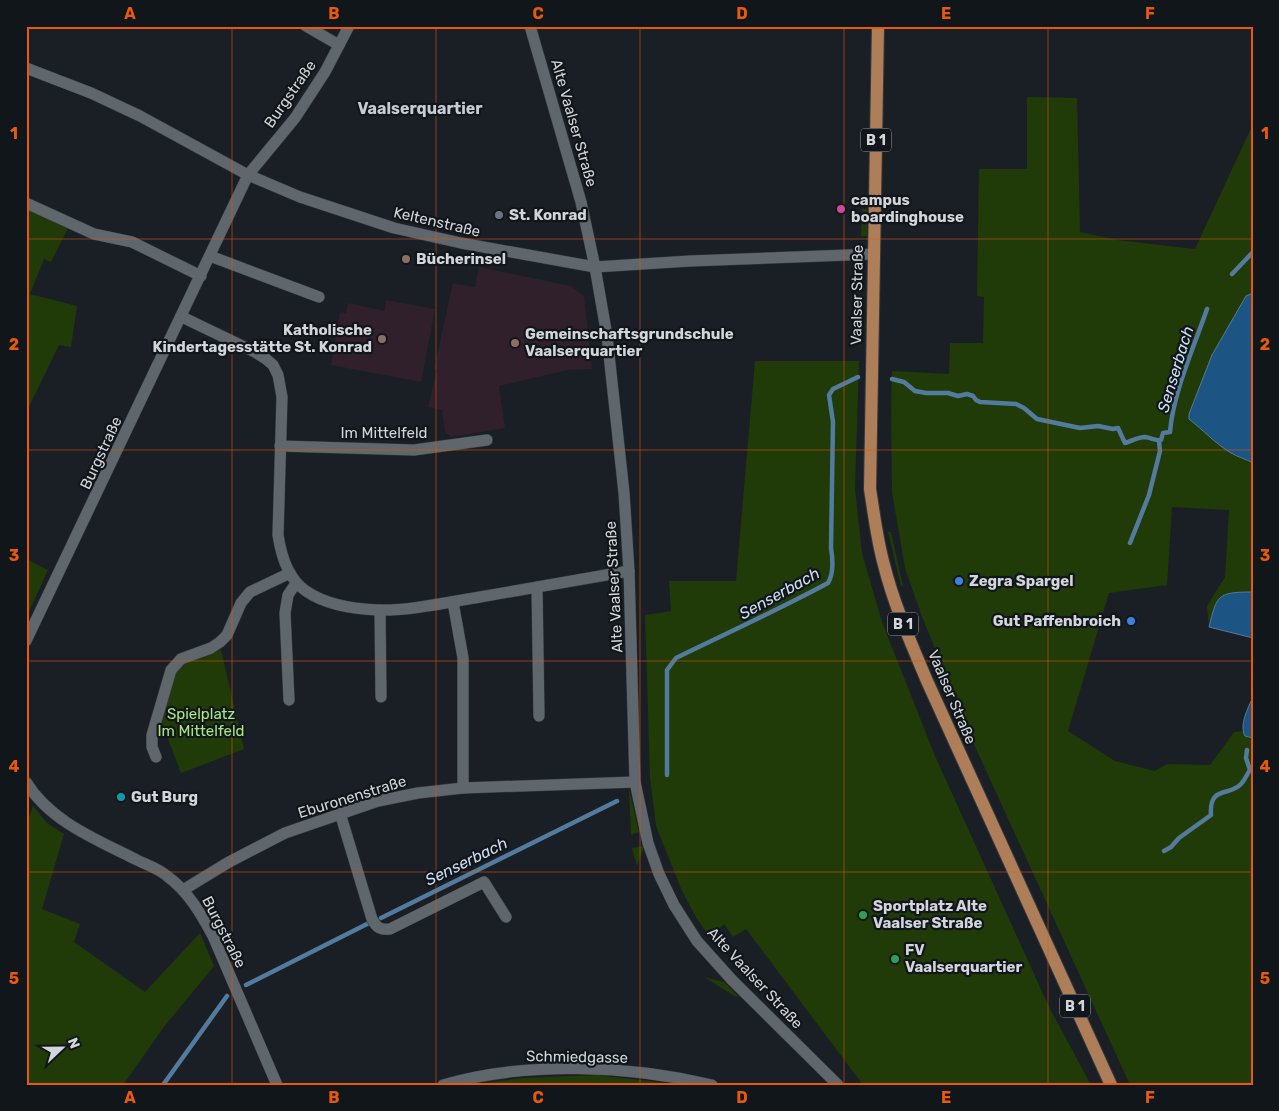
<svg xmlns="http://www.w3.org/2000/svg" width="1279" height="1111" font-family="Rubik,sans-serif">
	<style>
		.education { fill: #2f202b }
		.green { fill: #203b07 }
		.water { fill: #1c5483; stroke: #537b9d }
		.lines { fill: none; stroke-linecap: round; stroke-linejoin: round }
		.stream { stroke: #537b9d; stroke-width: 4.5 }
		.street-casing { stroke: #363a3f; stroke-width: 12 }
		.primary-casing { stroke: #363a3f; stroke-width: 14 }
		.street { stroke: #5f666c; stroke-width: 11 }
		.primary { stroke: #ae7e59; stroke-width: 12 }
		.grid { fill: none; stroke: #e8590c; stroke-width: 1; stroke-opacity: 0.55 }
		.hotel-dot { fill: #d1479c; stroke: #11161b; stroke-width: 2 }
		.worship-dot { fill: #6b7280; stroke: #11161b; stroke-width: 2 }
		.education-dot { fill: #8d6e63; stroke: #11161b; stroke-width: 2 }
		.shop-dot { fill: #3f7fe0; stroke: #11161b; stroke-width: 2 }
		.culture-dot { fill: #0f9aa8; stroke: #11161b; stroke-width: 2 }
		.leisure-dot { fill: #2e9e5b; stroke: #11161b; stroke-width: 2 }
		.labels { text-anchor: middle; stroke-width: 4.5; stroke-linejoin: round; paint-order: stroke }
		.shield { fill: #11161b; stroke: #989ca1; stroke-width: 1 }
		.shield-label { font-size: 14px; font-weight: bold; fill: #d2d6da }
		.street-label { font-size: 15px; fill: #d2d6da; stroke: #11161b }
		.poi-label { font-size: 15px; font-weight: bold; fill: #d2d6da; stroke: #11161b; text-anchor: start }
		.park-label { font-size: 15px; fill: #a8e77d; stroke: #11161b }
		.neighbourhood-label { font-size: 16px; font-weight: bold; fill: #c5ccd4; stroke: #11161b }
		.water-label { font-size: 16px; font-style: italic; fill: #ccddef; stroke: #11161b }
		.neatline { fill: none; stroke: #e8590c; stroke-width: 2 }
		.grid-label { font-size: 16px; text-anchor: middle; font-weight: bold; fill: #e8590c }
	</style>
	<rect width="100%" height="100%" fill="#1a1f25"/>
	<g class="education">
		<polygon points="479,267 571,286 584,296 592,369 567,370 499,386 505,428 451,437 445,432 442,410 428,407 437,370 434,369 453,283 475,287"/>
		<polygon points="386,300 435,309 421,382 331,365 340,312 346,313 348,303 385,311"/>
	</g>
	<g class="green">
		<path d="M1027,97L1077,98L1080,232L1117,240L1195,249L1253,124V293L1246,296L1212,355L1189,414L1232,453L1240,456L1253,463V592C1217,592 1217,595 1209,627L1207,606L1225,577L1229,510L1172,507L1167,585L1109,593L1068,731L1115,761L1155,771L1167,764L1210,765L1234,732L1243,731L1245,736L1253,738V1085H1130L972,740L921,614L905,568L892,492L891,408L892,371L949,374L950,343H983L984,297L977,296L979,169H1027Z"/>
		<polygon points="26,209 68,228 51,262 44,259 30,294 77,306 71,347 59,345 26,413"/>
		<polygon points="862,209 867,209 867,236 861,236"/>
		<polygon points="755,361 859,361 855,489 862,553 882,622 935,756 1049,1007 1091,1085 863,1085 746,929 733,937 724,924 710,937 697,919 682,891 656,826 650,777 645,615 671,611 669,581 736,581"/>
		<polygon points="888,532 891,532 903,586 901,586"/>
		<polygon points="26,559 48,570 26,618 26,606 30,600 26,598"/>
		<polygon points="221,650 244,749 181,773 162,723 174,675 181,665"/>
		<polygon points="629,789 639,832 631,835"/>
		<polygon points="33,806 47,823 64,834 42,909 80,924 74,942 145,992 200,933 214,966 163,1028 123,1085 26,1085 26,826"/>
		<polygon points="643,846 643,850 637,866 632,848"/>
		<polygon points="704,977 724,982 738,996 736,997"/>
		<polygon points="596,1075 684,1085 469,1085 523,1078"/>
	</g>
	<g class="water">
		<path d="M1253,293V463C1246,459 1238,457 1231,453C1216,444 1203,430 1189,419V414L1212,355L1246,296Z"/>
		<path d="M1253,592V638L1209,627C1217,595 1217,592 1253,592Z"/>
		<path d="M1253,697V738L1245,736C1239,725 1248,708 1253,697Z"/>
	</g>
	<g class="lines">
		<g class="stream">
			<polyline points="1232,274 1253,252"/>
			<path d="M892,379L904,382L915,391L926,393H948L958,396L967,394L973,396L976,400L980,402L1016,404L1024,408L1037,419L1080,428L1098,426L1113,429L1118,428L1125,443C1132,441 1138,437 1145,437C1152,438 1156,441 1161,440L1163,433L1170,432C1173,393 1194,347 1207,309"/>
			<polyline points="1130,543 1149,495 1160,451 1159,441"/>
			<path d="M667,775V670L676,658C727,633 778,610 828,583C834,573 833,560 831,548L833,422L829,395L833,389L858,377"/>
			<path d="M1164,851L1171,847L1179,838L1211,815C1209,785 1229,797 1241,784C1245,780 1247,774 1250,770L1246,758L1247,750"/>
			<polyline points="381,918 617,801"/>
			<polyline points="246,985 369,923"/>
			<polyline points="163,1085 227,996"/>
		</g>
		<g class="street-casing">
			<g id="street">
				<polyline points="306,26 339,45"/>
				<polyline points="530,26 581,202 595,267 607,336 624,493 629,571 635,782 648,843 659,874 674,905 697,941 732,980 838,1085"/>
				<polyline points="26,68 91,93 140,116 248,175 300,197 394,228 461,243 595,267 690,261 874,254"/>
				<polyline points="26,203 94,234 132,242 201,276"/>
				<polyline points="210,256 319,297"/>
				<path d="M182,317L255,352L266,359L273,365L278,375L282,397L278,535C281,555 288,579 306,591C326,605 353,609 378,610C409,611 449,602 480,597C530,588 580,580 629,571"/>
				<polyline points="280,446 414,450 487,440"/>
				<polyline points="537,587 539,716"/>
				<polyline points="453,602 463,658 463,788"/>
				<polyline points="380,610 381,697"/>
				<polyline points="26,641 248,175 295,118 325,72 349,26"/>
				<polyline points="289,700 285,613 288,595 296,583"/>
				<polyline points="156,757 152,747 152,735 171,670 181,659 211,648 220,642 227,635 241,603 250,592 290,573"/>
				<path d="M26,782C50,821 95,839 133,858C144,864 158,868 167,876C188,891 201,914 213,936L277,1085"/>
				<path d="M340,813L372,919C377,928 380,930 390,929L484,882L506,917"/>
				<polyline points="183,890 229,862 285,833 378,801 418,793 463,788 635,782"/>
				<path d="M443,1085C527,1061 627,1065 712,1085"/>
			</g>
		</g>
		<g class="primary-casing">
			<path id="primary" d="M878,26L870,489C874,514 877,540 884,565C894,605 911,643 927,681L1111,1085"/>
		</g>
		<use href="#street" class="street"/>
		<use href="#primary" class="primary"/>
	</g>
	<path class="grid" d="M232,26V1085M436,26V1085M640,26V1085M844,26V1085M1048,26V1085M26,239H1253M26,450H1253M26,661H1253M26,872H1253"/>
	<circle class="hotel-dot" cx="841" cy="209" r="5"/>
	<circle class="worship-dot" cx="499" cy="215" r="5"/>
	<g class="education-dot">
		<circle cx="406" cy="259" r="5"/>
		<circle cx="382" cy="339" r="5"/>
		<circle cx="515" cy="343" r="5"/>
	</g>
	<g class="shop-dot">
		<circle cx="959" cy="581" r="5"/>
		<circle cx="1131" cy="621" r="5"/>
	</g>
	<circle class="culture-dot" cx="121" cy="797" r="5"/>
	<g class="leisure-dot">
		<circle cx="863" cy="915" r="5"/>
		<circle cx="895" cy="959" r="5"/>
	</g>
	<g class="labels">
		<g class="shield">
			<rect x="861" y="128.5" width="30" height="23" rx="4"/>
			<rect x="888" y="612.5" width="30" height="23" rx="4"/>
			<rect x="1060" y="994.5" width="30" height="23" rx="4"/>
		</g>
		<g class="shield-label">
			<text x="876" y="145">B 1</text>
			<text x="903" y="629">B 1</text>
			<text x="1075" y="1011">B 1</text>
		</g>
		<g class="street-label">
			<text transform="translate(290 94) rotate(-55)" y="5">Burgstraße</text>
			<text transform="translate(574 123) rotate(74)" y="5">Alte Vaalser Straße</text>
			<text transform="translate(437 222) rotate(13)" y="5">Keltenstraße</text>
			<text transform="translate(857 295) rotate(-89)" y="5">Vaalser Straße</text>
			<text x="384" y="438">Im Mittelfeld</text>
			<text transform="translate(101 453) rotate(-65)" y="5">Burgstraße</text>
			<text transform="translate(614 587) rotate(-93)" y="5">Alte Vaalser Straße</text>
			<text transform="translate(952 697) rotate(67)" y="5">Vaalser Straße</text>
			<text transform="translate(352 797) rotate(-17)" y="5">Eburonenstraße</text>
			<text transform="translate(224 932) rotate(63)" y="5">Burgstraße</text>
			<text transform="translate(755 978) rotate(47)" y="5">Alte Vaalser Straße</text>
			<text transform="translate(577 1057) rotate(1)" y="5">Schmiedgasse</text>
		</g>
		<g class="poi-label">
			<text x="851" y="205">campus<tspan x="851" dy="17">boardinghouse</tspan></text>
			<text x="509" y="220">St. Konrad</text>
			<text x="416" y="264">Bücherinsel</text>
			<text x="372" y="335" text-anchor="end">Katholische<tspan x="372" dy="17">Kindertagesstätte St. Konrad</tspan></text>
			<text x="525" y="339">Gemeinschaftsgrundschule<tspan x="525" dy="17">Vaalserquartier</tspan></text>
			<text x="969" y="586">Zegra Spargel</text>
			<text x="1121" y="626" text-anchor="end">Gut Paffenbroich</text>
			<text x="131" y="802">Gut Burg</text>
			<text x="873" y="911">Sportplatz Alte<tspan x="873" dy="17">Vaalser Straße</tspan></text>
			<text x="905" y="955">FV<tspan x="905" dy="17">Vaalserquartier</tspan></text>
		</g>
		<g class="park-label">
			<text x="201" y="719">Spielplatz<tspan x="201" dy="17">Im Mittelfeld</tspan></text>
		</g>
		<g class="neighbourhood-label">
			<text x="420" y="114">Vaalserquartier</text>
		</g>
		<g class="water-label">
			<text transform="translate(1175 369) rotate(-73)" y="6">Senserbach</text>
			<text transform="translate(779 593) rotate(-29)" y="6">Senserbach</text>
			<text transform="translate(466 861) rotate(-26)" y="6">Senserbach</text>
		</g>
	</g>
	<rect width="1279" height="1111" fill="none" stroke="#11161b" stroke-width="55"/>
	<g transform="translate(62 1048) rotate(68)" stroke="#11161b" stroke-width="4" paint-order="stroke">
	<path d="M0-4L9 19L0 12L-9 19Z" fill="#d2d6da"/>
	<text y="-8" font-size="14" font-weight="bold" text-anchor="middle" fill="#d2d6da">N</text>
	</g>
	<rect x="28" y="28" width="1224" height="1056" class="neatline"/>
	<g class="grid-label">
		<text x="130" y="19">A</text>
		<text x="334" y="19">B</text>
		<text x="538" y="19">C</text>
		<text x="742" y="19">D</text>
		<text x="946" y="19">E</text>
		<text x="1150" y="19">F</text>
		<text x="14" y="139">1</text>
		<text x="1265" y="139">1</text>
		<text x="14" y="350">2</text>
		<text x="1265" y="350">2</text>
		<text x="14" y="561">3</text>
		<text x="1265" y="561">3</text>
		<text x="14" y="772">4</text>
		<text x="1265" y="772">4</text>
		<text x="14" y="984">5</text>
		<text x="1265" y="984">5</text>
		<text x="130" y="1103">A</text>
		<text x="334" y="1103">B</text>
		<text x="538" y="1103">C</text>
		<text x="742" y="1103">D</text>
		<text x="946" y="1103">E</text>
		<text x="1150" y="1103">F</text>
	</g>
</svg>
